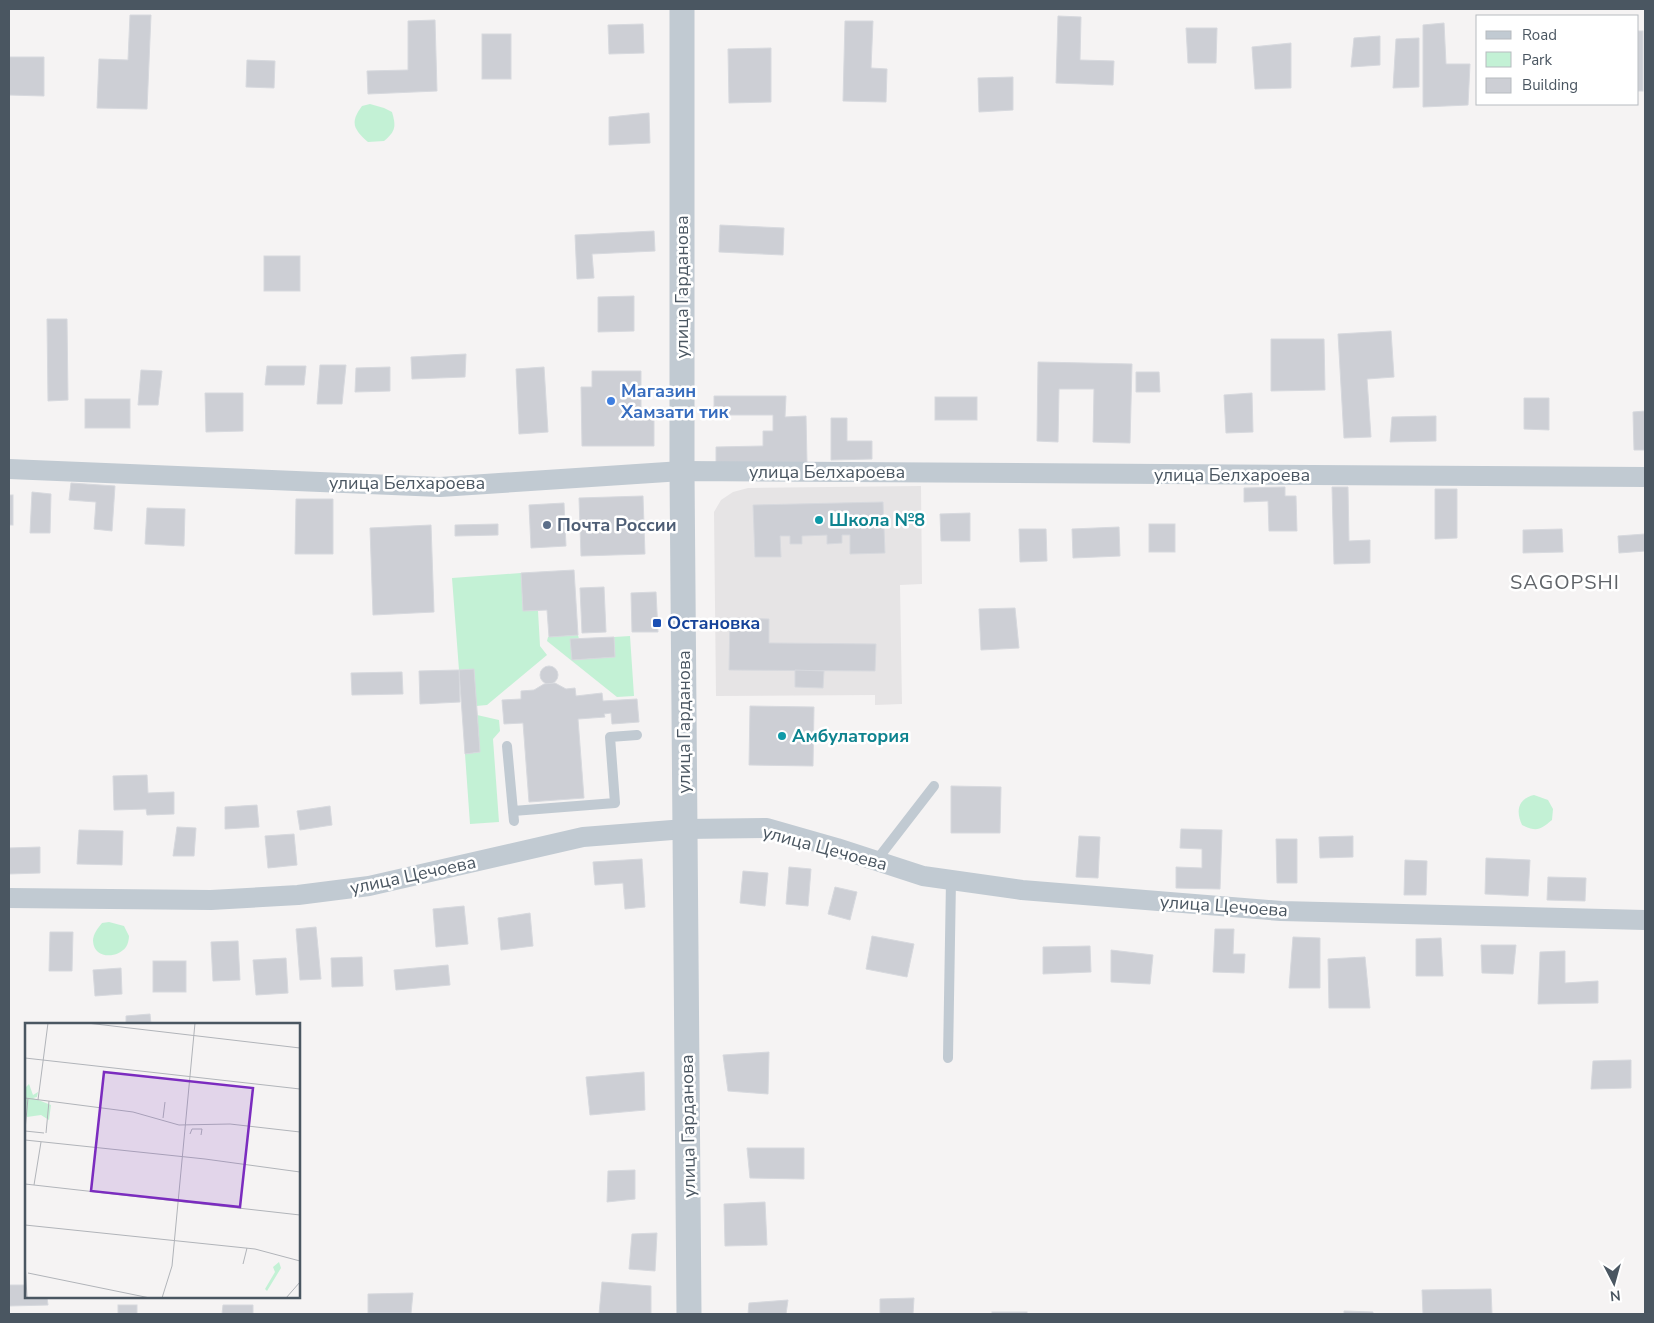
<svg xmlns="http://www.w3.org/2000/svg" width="1654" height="1323" font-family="'Nunito Sans',sans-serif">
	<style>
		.education { fill: #e6e4e5 }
		.green { fill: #c3f1d5 }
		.building { fill: #cdcfd5; stroke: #d7d9de }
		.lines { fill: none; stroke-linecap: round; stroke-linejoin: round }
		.service { stroke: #c1cad2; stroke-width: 10 }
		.minor { stroke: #c1cad2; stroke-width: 20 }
		.tertiary { stroke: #c1cad2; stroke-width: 25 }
		.shop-dot { fill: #3f7fe0; stroke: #fff; stroke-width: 2 }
		.culture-dot { fill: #0f9aa8; stroke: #fff; stroke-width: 2 }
		.service-dot { fill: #5c6f8a; stroke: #fff; stroke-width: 2 }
		.transit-dot { fill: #1a4fb4; stroke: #fff; stroke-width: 2 }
		.labels { text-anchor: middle; stroke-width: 5; stroke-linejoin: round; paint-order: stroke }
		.street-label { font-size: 18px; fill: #4a5661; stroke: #fff }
		.shop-label { font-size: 18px; font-weight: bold; fill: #366cbe; stroke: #fff; text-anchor: start }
		.culture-label { font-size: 18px; font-weight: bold; fill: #0d838f; stroke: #fff; text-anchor: start }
		.service-label { font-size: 18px; font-weight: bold; fill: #4e5e75; stroke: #fff; text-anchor: start }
		.transit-label { font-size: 18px; font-weight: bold; fill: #164399; stroke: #fff; text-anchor: start }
		.quarter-label { font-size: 20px; letter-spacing: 1px; fill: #5f6368; stroke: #fff }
		.inset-road { fill: none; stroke: #b1b4b9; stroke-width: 1 }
		.view { fill: #7b2cbf; fill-opacity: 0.15; stroke: #7b2cbf; stroke-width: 2.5 }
		.inset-edge { fill: none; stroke: #4a5661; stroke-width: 2.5 }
	</style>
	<rect width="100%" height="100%" fill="#f5f3f3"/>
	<polygon class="education" points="921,486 922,584 900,585 902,704 875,705 875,695 716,696 714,512 721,500 733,492 748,488"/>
	<g class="green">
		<path d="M370,104L384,108L392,112C396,126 396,131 384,141L368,142C353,129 350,122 362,106Z"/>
		<polygon points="521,573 523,611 538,611 540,646 547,655 487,705 476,706 474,669 459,670 452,578"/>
		<polygon points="578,635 579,639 571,640 572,660 615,657 614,637 630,636 634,696 617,697 547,641 548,637"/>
		<polygon points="477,715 499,720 500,731 493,739 499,822 470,824 465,754 480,752"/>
		<path d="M1534,795L1548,800L1553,809L1552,820C1540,830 1537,832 1522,825C1516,812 1517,799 1534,795Z"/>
		<path d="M109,922L124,926L129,936C129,939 128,944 126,947C117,959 94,959 93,941C93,934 98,928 102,923Z"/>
	</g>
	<g class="building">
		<polygon points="130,15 151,15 147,109 97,108 99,59 128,60"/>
		<polygon points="1058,16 1081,17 1080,60 1114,61 1113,85 1056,83"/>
		<polygon points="435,20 437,91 368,94 367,71 408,70 408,21"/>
		<polygon points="845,21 873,21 871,68 887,69 886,102 843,101"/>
		<polygon points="1444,23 1446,64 1470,64 1468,105 1423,107 1423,25"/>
		<polygon points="643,24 644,53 609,54 608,25"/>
		<polygon points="1186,28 1217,28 1216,63 1188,63"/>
		<rect x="1638" y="31" width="5" height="60"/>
		<rect x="482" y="34" width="29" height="45"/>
		<polygon points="1380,36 1380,65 1351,67 1354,38"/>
		<polygon points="1419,38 1419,87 1393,88 1396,39"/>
		<polygon points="1291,43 1291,88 1255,89 1252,47"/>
		<polygon points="771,48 771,102 729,103 728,49"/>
		<polygon points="9,57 44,57 44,96 9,95"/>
		<polygon points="247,60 275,61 274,88 246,87"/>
		<polygon points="1013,77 1013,110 979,112 978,78"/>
		<polygon points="649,113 650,143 609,145 609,117"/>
		<polygon points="720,225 784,228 783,255 719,252"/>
		<polygon points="654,231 655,251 592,254 594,278 577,279 575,235"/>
		<rect x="264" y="256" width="36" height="35"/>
		<polygon points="634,296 634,331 598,332 598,297"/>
		<polygon points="47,319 67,319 68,400 48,401"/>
		<polygon points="1391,331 1394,377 1367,379 1371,437 1344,438 1338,334"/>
		<polygon points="1271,339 1324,339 1325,390 1271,391"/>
		<polygon points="466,354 465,377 412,379 411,357"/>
		<polygon points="1038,362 1132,364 1130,443 1093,442 1094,389 1059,389 1058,442 1037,441"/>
		<polygon points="320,365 346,365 342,404 317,404"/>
		<polygon points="267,366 306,366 304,385 265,385"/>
		<polygon points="390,367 390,391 355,392 356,368"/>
		<polygon points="544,367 548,432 519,434 516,369"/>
		<polygon points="141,370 162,371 158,405 138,405"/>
		<polygon points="592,371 641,371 641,414 654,414 654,446 582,446 581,387 592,387"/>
		<polygon points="1136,372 1159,372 1160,392 1136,392"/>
		<polygon points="205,393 243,393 243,431 206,432"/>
		<polygon points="1252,393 1253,432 1226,433 1224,395"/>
		<polygon points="714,396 786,396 785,417 806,416 807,463 716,463 716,447 763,446 763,431 773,431 773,415 714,415"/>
		<rect x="935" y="397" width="42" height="23"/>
		<polygon points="1524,398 1549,398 1549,430 1524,429"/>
		<rect x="85" y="399" width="45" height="29"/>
		<polygon points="1645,411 1645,450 1634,450 1633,412"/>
		<polygon points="1436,416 1436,441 1390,442 1392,417"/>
		<polygon points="831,418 847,418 847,441 872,441 872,459 831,460"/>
		<polygon points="71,483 115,486 112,531 94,529 96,502 69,500"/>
		<polygon points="1285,487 1285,496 1296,496 1297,531 1269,531 1268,501 1244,502 1244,488"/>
		<polygon points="1332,487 1348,487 1349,541 1370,540 1370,563 1334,564"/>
		<polygon points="1435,489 1457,489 1457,538 1435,539"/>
		<polygon points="32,492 51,494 50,533 30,533"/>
		<rect x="9" y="495" width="4" height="30"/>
		<polygon points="643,496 645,554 581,556 579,498"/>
		<polygon points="296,499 333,499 333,554 295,554"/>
		<polygon points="883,502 885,553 850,554 850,535 842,535 842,543 827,544 827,535 802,536 802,544 790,544 790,536 780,536 781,557 755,557 753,505"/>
		<polygon points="564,503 566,546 531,548 529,505"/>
		<polygon points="147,508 185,509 184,546 145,544"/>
		<polygon points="970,513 970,541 941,541 940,514"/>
		<polygon points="498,524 498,535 455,536 455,525"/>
		<rect x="1149" y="524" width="26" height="28"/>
		<polygon points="431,525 434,612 373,615 370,528"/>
		<polygon points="1119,527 1120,556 1073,558 1072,529"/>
		<polygon points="1019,529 1046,529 1047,561 1020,562"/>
		<polygon points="1562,529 1563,552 1523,553 1523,530"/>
		<polygon points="1645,534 1645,551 1619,553 1618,536"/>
		<polygon points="574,570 578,635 549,637 547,610 523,611 521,573"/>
		<polygon points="604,587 606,632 582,633 580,588"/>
		<polygon points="656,592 658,632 632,632 631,593"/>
		<polygon points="1015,608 1019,648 981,650 979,609"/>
		<polygon points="730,618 769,619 769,643 876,644 875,671 729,670"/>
		<polygon points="614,637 615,657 572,660 570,639"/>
		<circle cx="549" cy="675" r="9"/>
		<polygon points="474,669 480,752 465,754 459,670"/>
		<polygon points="459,670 460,702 420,704 419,671"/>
		<polygon points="795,670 824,671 823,688 795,687"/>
		<polygon points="402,672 403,694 352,695 351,673"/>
		<polygon points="555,683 566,689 575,688 576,696 602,693 603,701 637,699 639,722 612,724 611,713 604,714 605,717 578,719 584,798 529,802 523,723 504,724 502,700 521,699 521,691 534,690 544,684"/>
		<polygon points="750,706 814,707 813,766 749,765"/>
		<polygon points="147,775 148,793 174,792 174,814 147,815 146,809 114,810 113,776"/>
		<polygon points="951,786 1001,787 1000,833 951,833"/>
		<polygon points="257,805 259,827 225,829 225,807"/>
		<polygon points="330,806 332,825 300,830 297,811"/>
		<polygon points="177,827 196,828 194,856 173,856"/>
		<polygon points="1181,829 1222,830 1220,889 1176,888 1176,867 1202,868 1202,849 1180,848"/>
		<polygon points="79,830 123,831 122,865 77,864"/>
		<polygon points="294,834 297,865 268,868 265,836"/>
		<polygon points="1079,836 1100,837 1098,878 1076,877"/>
		<polygon points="1353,836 1353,857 1320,858 1319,837"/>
		<polygon points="1276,839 1297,839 1297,883 1277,883"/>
		<polygon points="40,847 40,873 9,874 9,848"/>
		<polygon points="1486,858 1530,860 1528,896 1485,894"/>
		<polygon points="642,859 645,907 625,909 623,883 595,885 593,862"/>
		<polygon points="1405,860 1427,861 1426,895 1404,895"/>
		<polygon points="789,867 811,869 808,906 786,904"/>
		<polygon points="743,871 768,873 765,906 740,903"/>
		<polygon points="1548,877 1586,878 1585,901 1547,900"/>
		<polygon points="835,887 857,892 850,920 828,914"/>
		<polygon points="464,906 468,944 436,947 433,909"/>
		<polygon points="530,913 533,946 501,950 498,918"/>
		<polygon points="316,927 321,979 300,980 296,929"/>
		<polygon points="1215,929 1234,929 1233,954 1245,954 1244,973 1213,972"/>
		<polygon points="50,932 73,932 72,971 49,971"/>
		<polygon points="872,936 914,944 907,977 866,969"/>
		<polygon points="1293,937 1320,938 1320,988 1289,988"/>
		<polygon points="1441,938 1443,976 1416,976 1416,939"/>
		<polygon points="238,941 240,980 213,981 211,942"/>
		<polygon points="1481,945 1516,945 1513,974 1482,973"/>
		<polygon points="1090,946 1091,972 1043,974 1043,947"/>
		<polygon points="1111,950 1153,955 1150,984 1111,982"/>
		<polygon points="1565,951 1565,983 1598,981 1598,1003 1538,1004 1540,952"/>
		<polygon points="362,957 363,986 332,987 331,958"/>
		<polygon points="1365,957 1370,1008 1329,1008 1328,959"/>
		<polygon points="286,958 288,993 256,995 253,960"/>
		<rect x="153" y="961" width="33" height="31"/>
		<polygon points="448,965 450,985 396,990 394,970"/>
		<polygon points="121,968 122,994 95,996 93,970"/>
		<polygon points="150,1014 151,1024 126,1024 126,1016"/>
		<polygon points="769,1052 768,1094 728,1091 723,1055"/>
		<polygon points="1631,1060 1631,1088 1591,1089 1593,1061"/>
		<polygon points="644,1072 645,1110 590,1115 586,1077"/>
		<polygon points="747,1148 804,1148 804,1179 750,1178"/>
		<polygon points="635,1170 635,1199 607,1202 608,1171"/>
		<polygon points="765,1202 767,1245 725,1246 724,1204"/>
		<polygon points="657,1233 655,1271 629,1269 632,1234"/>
		<polygon points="602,1282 651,1286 651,1314 599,1314"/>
		<polygon points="9,1285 26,1285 26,1297 47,1297 48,1305 9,1306"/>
		<polygon points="1491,1289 1492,1314 1423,1314 1422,1290"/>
		<polygon points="413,1293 411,1313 368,1313 368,1294"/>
		<polygon points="914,1298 913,1314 880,1314 880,1299"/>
		<polygon points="788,1300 786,1314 748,1314 749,1303"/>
		<rect x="118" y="1305" width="19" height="9"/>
		<polygon points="223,1305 253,1305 253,1314 222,1314"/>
		<polygon points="1344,1311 1373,1312 1373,1314 1344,1314"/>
		<rect x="992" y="1312" width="35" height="2"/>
	</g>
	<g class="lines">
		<g class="service">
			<polyline points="507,746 513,811 615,803 610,737 637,735"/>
			<polyline points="513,811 514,821"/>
			<polyline points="876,861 934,786"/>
			<polyline points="948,1058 951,880"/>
		</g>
		<g class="minor">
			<polyline points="9,469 440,487 682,471 1645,477"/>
			<polyline points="9,898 211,900 298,895 369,886 583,837 685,829 767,828 837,848 923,876 1022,890 1281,911 1645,920"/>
		</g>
		<polyline class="tertiary" points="682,9 682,471 689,1314"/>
	</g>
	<circle class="shop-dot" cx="611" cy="401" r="5"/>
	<g class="culture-dot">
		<circle cx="819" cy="520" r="5"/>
		<circle cx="782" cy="736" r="5"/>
	</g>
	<circle class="service-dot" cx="547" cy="525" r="5"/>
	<rect class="transit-dot" x="652" y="618" width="10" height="10" rx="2.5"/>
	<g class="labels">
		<g class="street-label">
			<text transform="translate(682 287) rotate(-90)" y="6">улица Гарданова</text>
			<text x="827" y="478">улица Белхароева</text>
			<text x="1232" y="481">улица Белхароева</text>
			<text x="407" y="489">улица Белхароева</text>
			<text transform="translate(684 722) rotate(-90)" y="6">улица Гарданова</text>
			<text transform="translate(825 848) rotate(15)" y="6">улица Цечоева</text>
			<text transform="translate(413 875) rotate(-12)" y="6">улица Цечоева</text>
			<text transform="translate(1224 906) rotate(4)" y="6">улица Цечоева</text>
			<text transform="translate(688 1126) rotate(-91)" y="6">улица Гарданова</text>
		</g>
		<g class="shop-label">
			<text x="621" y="397">Магазин<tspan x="621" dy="21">Хамзати тик</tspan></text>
		</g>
		<g class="culture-label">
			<text x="829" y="526">Школа №8</text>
			<text x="792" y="742">Амбулатория</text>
		</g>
		<g class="service-label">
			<text x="557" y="531">Почта России</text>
		</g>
		<g class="transit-label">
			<text x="667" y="629">Остановка</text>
		</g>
		<g class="quarter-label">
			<text x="1565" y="589">SAGOPSHI</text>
		</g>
	</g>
	<g transform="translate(25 1023)">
		<rect width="275" height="275" fill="#f5f3f3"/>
		<path d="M4,61L8,72L13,69L12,74L8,75L26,82L24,97L16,92L2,94L0,65ZM254,239L256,245L242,268L240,266L250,249L248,244Z" fill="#c3f1d5"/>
		<path class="inset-road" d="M62,0L275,25M0,35L275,66M0,75L108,89L154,102L205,101L275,109M13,77L23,0M138,95L140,79M0,107L3,75M0,108L19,110M21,110L24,78M165,111L167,106H177L176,112M0,117L180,136L275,149M0,161L275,192M9,162L16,119M0,202L230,226L275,238M0,237L2,275M218,241L222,225M3,250L125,275M137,275L147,243L170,0M261,275L275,259"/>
		<path class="view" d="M79,49L228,65L215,184L66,168Z"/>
		<rect width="275" height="275" class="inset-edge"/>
	</g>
	<rect width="1654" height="1323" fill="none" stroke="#4a5661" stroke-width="20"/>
	<rect x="1476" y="15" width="162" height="90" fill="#ffffff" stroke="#b7bbc0"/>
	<rect x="1486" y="31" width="25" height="8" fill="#c1cad2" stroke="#b7bbc0"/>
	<text x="1522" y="40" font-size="15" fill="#4a5661">Road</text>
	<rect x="1486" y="52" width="25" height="15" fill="#c3f1d5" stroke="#b7bbc0"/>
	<text x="1522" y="65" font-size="15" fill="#4a5661">Park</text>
	<rect x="1486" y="78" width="25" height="15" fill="#cdcfd5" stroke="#b7bbc0"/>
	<text x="1522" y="90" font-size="15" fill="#4a5661">Building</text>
	<g transform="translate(1614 1283) rotate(174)" stroke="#ffffff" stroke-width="4" paint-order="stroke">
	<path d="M0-4L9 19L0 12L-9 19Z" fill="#4a5661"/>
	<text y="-8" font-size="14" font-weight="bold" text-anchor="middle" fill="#4a5661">N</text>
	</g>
</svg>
